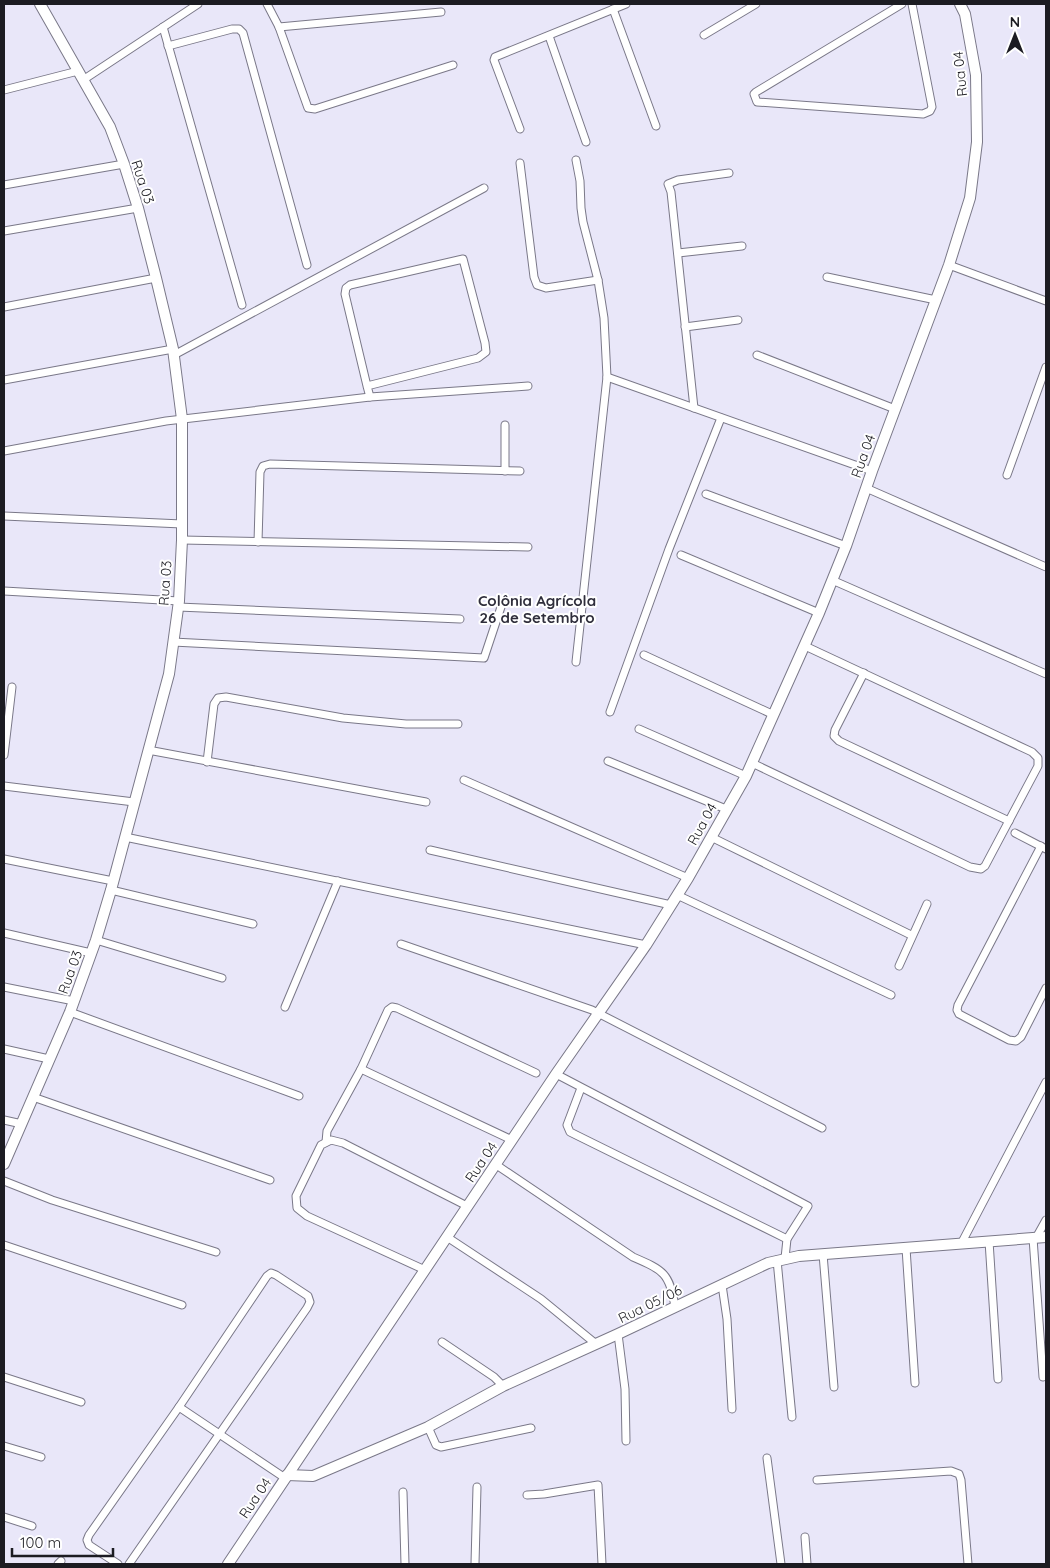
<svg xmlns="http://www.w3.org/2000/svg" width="1050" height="1568" font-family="Quicksand,sans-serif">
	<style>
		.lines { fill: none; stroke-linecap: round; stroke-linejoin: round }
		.street-casing { stroke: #7a7888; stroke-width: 9 }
		.secondary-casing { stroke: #7a7888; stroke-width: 12 }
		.street { stroke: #fff; stroke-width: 7 }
		.secondary { stroke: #fff; stroke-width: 10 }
		.labels { text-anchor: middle; stroke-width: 4; stroke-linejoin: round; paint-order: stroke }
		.street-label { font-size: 14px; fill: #1c1c22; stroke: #fff }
		.neighbourhood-label { font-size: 15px; font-weight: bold; fill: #2f2e3b; stroke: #fff }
	</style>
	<rect width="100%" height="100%" fill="#e9e7f9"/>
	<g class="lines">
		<g class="street-casing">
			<g id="street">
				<polyline points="267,4 279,27 308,108 315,109 453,65"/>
				<polyline points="902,4 756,92 754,94 757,102 923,114 930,111 932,107 912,4"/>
				<polyline points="613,9 656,126"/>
				<polyline points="163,27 242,305"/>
				<polyline points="279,27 441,12"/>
				<polyline points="704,35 756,4"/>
				<polyline points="549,36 586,142"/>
				<polyline points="168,46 232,29 239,29 243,33 307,265"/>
				<polyline points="83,80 198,4"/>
				<polyline points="4,90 78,71"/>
				<polyline points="520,129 494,60 495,57 626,4"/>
				<polyline points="520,163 534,277 537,285 546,288 598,280"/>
				<polyline points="4,185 124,164"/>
				<polyline points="4,231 138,208"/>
				<polyline points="678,253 742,246"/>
				<polyline points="949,265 1046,301"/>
				<polyline points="827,277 936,300"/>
				<polyline points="4,307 156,278"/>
				<polyline points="685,327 738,320"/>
				<polyline points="174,355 484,188"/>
				<polyline points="757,355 895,409"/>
				<polyline points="607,377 872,471"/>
				<polyline points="4,380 173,349"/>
				<polyline points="367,386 478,358 486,352 485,343 463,259 350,285 346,288 345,294 367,386 370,397"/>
				<polyline points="694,408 671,192 668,184 678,180 729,173"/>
				<polyline points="505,425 505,471"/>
				<polyline points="4,451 166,421 370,397 528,386"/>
				<polyline points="1007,475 1046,367"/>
				<polyline points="866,488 1046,567"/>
				<polyline points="706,494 846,546"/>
				<polyline points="4,516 182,524"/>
				<polyline points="182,540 528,547"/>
				<polyline points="258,542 260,472 263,466 270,464 520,471"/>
				<polyline points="681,555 819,613"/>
				<polyline points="832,580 1046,674"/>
				<polyline points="4,591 179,601"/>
				<polyline points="178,607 460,619"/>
				<polyline points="173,642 484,658 502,604"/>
				<polyline points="644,655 774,715"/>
				<polyline points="576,662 607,377 604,318 598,280 583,222 581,208 580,181 576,160"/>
				<polyline points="864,673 835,730 834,736 839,741 1009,821"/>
				<polyline points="610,712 669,549 721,418"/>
				<polyline points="639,729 746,776"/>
				<polyline points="148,750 426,802"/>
				<polyline points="4,755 12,687"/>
				<polyline points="608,761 726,809"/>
				<polyline points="207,762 214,704 218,698 226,697 343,718 406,724 458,724"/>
				<polyline points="752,763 970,867 981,869 985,866 1038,766 1038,758 1032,752 805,646"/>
				<polyline points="464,780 688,878"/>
				<polyline points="4,786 134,802"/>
				<polyline points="1015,833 1046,849"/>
				<polyline points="125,837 646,945"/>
				<polyline points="711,837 911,935"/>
				<polyline points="1041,846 958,1005 957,1010 959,1014 1009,1040 1016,1041 1021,1037 1046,988"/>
				<polyline points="430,850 671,905"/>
				<polyline points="4,859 113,881"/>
				<polyline points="111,890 253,924"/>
				<polyline points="677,895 891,995"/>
				<polyline points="4,933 91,953"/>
				<polyline points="96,940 222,978"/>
				<polyline points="401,944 592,1010 822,1128"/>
				<polyline points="899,966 927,904"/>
				<polyline points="4,987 74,1001"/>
				<polyline points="285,1007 338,881"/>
				<polyline points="70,1012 299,1096"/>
				<polyline points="4,1049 49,1059"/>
				<polyline points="361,1069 388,1010 392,1007 397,1008 536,1073"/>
				<polyline points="556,1074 808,1206 787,1239 785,1258"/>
				<polyline points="581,1088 567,1125 570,1132 787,1239"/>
				<polyline points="33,1097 270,1180"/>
				<polyline points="4,1120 22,1124"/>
				<polyline points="326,1142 327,1131 361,1069 512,1140"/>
				<path d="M495,1164L633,1257C663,1270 670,1273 675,1307"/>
				<polyline points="4,1181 52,1200 216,1252"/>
				<polyline points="447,1237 541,1299 596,1344"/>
				<polyline points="1033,1238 1043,1377"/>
				<polyline points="1036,1238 1046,1220"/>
				<polyline points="989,1241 998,1379"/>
				<polyline points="961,1244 1046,1082"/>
				<polyline points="4,1245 182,1305"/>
				<polyline points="906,1248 915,1383"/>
				<polyline points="823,1254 834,1387"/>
				<polyline points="777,1260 792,1417"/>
				<polyline points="425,1270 307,1216 297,1208 296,1196 321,1145 331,1140 343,1143 467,1206"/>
				<polyline points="722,1285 727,1319 732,1409"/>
				<polyline points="618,1334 625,1389 626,1441"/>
				<polyline points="442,1342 494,1377 503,1386"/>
				<polyline points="4,1377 81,1402"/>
				<polyline points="179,1407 285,1478"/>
				<polyline points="428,1427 436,1445 441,1447 531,1428"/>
				<polyline points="4,1446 41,1457"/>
				<polyline points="767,1458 781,1564"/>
				<polyline points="817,1480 951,1471 959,1474 961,1480 968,1564"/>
				<polyline points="403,1492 405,1564"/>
				<polyline points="527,1495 544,1494 598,1485 602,1564"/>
				<polyline points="4,1517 32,1526"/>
				<polyline points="805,1537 807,1564"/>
				<polyline points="58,1564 61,1561"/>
				<polyline points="118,1564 89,1545 87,1540 89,1535 179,1407 267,1276 271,1273 276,1275 308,1296 310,1302 307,1308 129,1564"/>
				<polyline points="475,1564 477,1487"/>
			</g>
		</g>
		<g class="secondary-casing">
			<g id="secondary">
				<polyline points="4,1164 70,1012 96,940 111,890 169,674 179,601 182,540 182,419 173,349 156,278 138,208 124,164 110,127 40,4"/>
				<polyline points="287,1475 313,1476 428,1427 503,1386 618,1334 768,1263 799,1256 1046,1237"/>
				<polyline points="228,1564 556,1074 646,945 688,878 746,776 819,613 846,546 872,471 949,265 970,198 977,142 976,75 965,14 960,4"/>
			</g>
		</g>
		<use href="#street" class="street"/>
		<use href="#secondary" class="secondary"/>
	</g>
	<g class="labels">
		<g class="street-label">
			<text transform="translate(960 74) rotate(-96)" y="5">Rua 04</text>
			<text transform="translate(143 182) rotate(72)" y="5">Rua 03</text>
			<text transform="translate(863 456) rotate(-70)" y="5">Rua 04</text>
			<text transform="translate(165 583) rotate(-86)" y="5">Rua 03</text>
			<text transform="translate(702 824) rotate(-61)" y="5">Rua 04</text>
			<text transform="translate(70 972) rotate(-70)" y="5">Rua 03</text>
			<text transform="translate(481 1162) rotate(-56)" y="5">Rua 04</text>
			<text transform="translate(650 1304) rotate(-26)" y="5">Rua 05/06</text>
			<text transform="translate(255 1498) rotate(-56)" y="5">Rua 04</text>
		</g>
		<g class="neighbourhood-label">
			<text x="537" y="606">Colônia Agrícola<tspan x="537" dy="17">26 de Setembro</tspan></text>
		</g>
	</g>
	<rect width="1050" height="1568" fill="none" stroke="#1c1c22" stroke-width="10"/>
	<g transform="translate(1015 35)" stroke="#ffffff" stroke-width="4" paint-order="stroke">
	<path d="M0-4L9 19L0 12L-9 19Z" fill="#1c1c22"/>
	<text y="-8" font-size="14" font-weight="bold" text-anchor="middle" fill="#1c1c22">N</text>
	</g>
	<path d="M12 1548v8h101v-8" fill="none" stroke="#1c1c22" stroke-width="2.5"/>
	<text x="20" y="1548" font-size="15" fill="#1c1c22" stroke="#ffffff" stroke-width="4" paint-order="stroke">100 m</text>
</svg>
